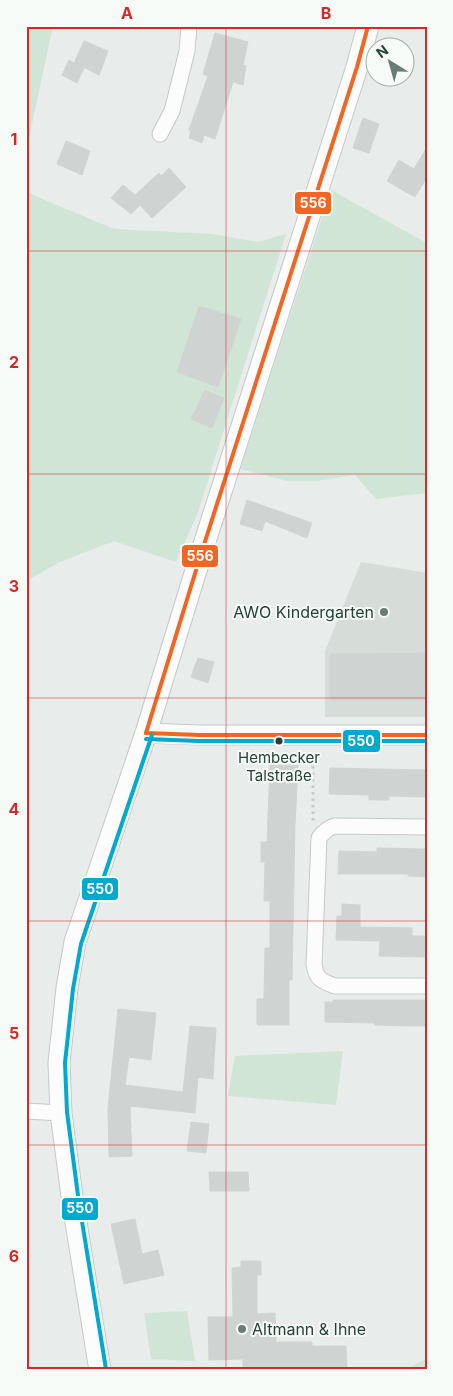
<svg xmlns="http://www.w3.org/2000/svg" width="453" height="1396" font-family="Inter,sans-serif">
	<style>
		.built { fill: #d6ddd9 }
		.green { fill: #d1e5d6 }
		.building { fill: #cfd3d1; stroke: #d0d5d3 }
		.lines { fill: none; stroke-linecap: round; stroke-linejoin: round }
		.minor-casing { stroke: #c5c9c7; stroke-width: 17 }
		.tertiary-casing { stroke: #c5c9c7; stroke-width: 21 }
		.secondary-casing { stroke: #c3cac7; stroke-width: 23 }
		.path { stroke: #c3cbc7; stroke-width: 3; stroke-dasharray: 2.5 4; stroke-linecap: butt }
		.minor { stroke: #fcfcfc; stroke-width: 15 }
		.tertiary { stroke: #fcfcfc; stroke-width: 19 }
		.secondary { stroke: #fcfcfc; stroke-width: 21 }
		.bus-1-casing { stroke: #f6fbf8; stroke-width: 8 }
		.bus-2-casing { stroke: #f6fbf8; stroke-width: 8 }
		.bus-1 { stroke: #f26522; stroke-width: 4 }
		.bus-2 { stroke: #00a9ce; stroke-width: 4 }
		.grid { fill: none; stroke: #d62828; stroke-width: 1; stroke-opacity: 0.55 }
		.poi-dot { fill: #697c75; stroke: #f6fbf8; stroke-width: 2 }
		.bus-dot { fill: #254036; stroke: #f6fbf8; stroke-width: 2 }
		.labels { text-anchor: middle; stroke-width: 4; stroke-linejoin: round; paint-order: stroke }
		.bus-label { font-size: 15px; fill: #254036; stroke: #f6fbf8 }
		.poi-label { font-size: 16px; fill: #254036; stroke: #f6fbf8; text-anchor: end }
		.line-badge { stroke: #f6fbf8; stroke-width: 2 }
		.badge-label { font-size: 14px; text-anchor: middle; font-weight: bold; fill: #fff }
		.neatline { fill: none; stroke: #d62828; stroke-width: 2 }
		.grid-label { font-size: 16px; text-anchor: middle; font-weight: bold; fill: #d62828 }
	</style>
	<rect width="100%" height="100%" fill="#e8ecea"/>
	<polygon class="built" points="361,562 427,573 427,717 325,717 325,651"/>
	<g class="green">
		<polygon points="26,26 53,26 26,152"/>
		<polygon points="331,190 427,243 427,493 376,499 355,475 317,481 287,481 240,469"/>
		<polygon points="26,192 114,229 212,234 258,242 286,234 197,515 176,562 114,541 60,562 26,581"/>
		<polygon points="343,1051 336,1105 228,1096 235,1056"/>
		<polygon points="187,1311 195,1361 151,1359 144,1313"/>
		<polygon points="427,1358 427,1370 405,1370"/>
	</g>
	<g class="building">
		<polygon points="215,33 248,42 243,65 246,66 243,85 233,82 215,139 204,135 202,143 189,138 191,131 189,130 208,76 203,74"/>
		<polygon points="84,41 108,51 99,75 77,64 84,68 77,83 62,75 69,60 74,63"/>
		<polygon points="363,118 379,124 369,153 353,148"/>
		<polygon points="66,141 90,151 82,175 57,164"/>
		<polygon points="427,147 427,177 415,197 387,181 399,160 414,169"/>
		<polygon points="169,168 186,187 152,218 140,205 131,214 111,198 123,185 135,195 159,173 161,176"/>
		<polygon points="199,306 241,319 218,387 177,372"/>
		<polygon points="205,390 224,398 212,428 191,419"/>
		<polygon points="247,500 312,523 307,538 265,521 262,531 240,524"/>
		<polygon points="427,653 427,700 330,700 330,654"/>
		<polygon points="198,658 214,662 208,683 191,677"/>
		<polygon points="270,765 298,765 295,825 292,980 289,980 289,1025 257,1025 257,999 264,999 265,948 270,948 270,901 264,901 265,862 261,862 261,842 267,842"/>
		<polygon points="330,768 427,770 427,797 389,796 389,800 369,800 369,795 329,794"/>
		<polygon points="377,848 427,849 427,877 408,876 408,874 338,874 339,851 377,852"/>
		<polygon points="342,904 360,905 360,927 412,928 412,936 425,936 425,957 379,956 380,941 336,940 337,916 342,916"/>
		<polygon points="333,1000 427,1000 427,1022 426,1022 426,1026 408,1026 375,1025 375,1023 325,1022 325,1002 333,1002"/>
		<polygon points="118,1009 156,1013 151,1060 129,1057 125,1085 183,1092 190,1026 216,1028 213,1079 198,1077 195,1113 130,1106 132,1156 109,1157 108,1108"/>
		<polygon points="191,1122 209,1124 206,1153 187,1151"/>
		<polygon points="209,1172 248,1172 249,1191 210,1191"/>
		<polygon points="135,1219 142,1254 158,1250 164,1275 124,1284 111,1224"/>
		<polygon points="241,1261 261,1261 261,1275 257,1275 257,1314 275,1313 276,1342 312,1342 312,1346 346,1346 347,1370 243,1370 243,1359 209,1360 208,1317 233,1317 232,1268 241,1267"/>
	</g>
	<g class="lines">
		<g class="minor-casing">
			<g id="minor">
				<polyline points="160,134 172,111 187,51 189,26"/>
				<path d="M427,827L335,826C328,828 324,831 319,838L314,964C316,979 321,981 335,986H427"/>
				<polyline points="26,1111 61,1113"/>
			</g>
		</g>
		<g class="tertiary-casing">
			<polyline id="tertiary" points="146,733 199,735 427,735"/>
		</g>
		<g class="secondary-casing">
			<polyline id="secondary" points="100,1370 73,1204 61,1113 59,1063 67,988 75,942 146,733 201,554 357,67 368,26"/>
		</g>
		<polyline class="path" points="313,753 313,821"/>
		<use href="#minor" class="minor"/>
		<use href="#tertiary" class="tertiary"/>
		<use href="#secondary" class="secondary"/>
		<g class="bus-1-casing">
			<g id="bus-1">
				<polyline points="146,733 201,554 357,67 368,26"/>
				<polyline points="146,733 199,735 427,735"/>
			</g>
		</g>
		<g class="bus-2-casing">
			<g id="bus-2">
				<polyline points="146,739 199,741 427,741"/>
				<polyline points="106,1369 79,1203 67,1112 65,1063 73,989 81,944 152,735"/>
			</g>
		</g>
		<use href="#bus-1" class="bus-1"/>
		<use href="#bus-2" class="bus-2"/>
	</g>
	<path class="grid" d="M226,26V1370M26,251H427M26,474H427M26,698H427M26,921H427M26,1145H427"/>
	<g class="poi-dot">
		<circle cx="384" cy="612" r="5"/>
		<circle cx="242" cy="1329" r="5"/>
	</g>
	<circle class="bus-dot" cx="279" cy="741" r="4.5"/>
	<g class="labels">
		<g class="bus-label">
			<text x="279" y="763">Hembecker<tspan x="279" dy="18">Talstraße</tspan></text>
		</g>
		<g class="poi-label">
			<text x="374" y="618">AWO Kindergarten</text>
			<text x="252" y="1335" text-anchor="start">Altmann &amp; Ihne</text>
		</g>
	</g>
	<g class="line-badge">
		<rect x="294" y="191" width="38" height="24" rx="5" fill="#f26522"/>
		<rect x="181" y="544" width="38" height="24" rx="5" fill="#f26522"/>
		<rect x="342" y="729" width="39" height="24" rx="5" fill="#00a9ce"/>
		<rect x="81" y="877" width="38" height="24" rx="5" fill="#00a9ce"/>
		<rect x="61" y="1197" width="38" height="24" rx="5" fill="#00a9ce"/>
	</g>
	<g class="badge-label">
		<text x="313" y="208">556</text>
		<text x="200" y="561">556</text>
		<text x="361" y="746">550</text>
		<text x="100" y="894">550</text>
		<text x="80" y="1213">550</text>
	</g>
	<rect width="453" height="1396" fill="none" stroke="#f6fbf8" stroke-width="55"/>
	<g transform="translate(390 62) rotate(323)"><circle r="24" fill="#f6fbf8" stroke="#a2b0aa"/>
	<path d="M0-4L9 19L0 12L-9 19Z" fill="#697c75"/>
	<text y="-8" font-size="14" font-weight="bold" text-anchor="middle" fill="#254036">N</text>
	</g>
	<rect x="28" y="28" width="398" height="1340" class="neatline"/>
	<g class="grid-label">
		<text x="127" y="19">A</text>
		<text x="326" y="19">B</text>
		<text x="14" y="145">1</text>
		<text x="14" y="368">2</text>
		<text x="14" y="592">3</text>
		<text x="14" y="815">4</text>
		<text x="14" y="1039">5</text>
		<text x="14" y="1262">6</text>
	</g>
</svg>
